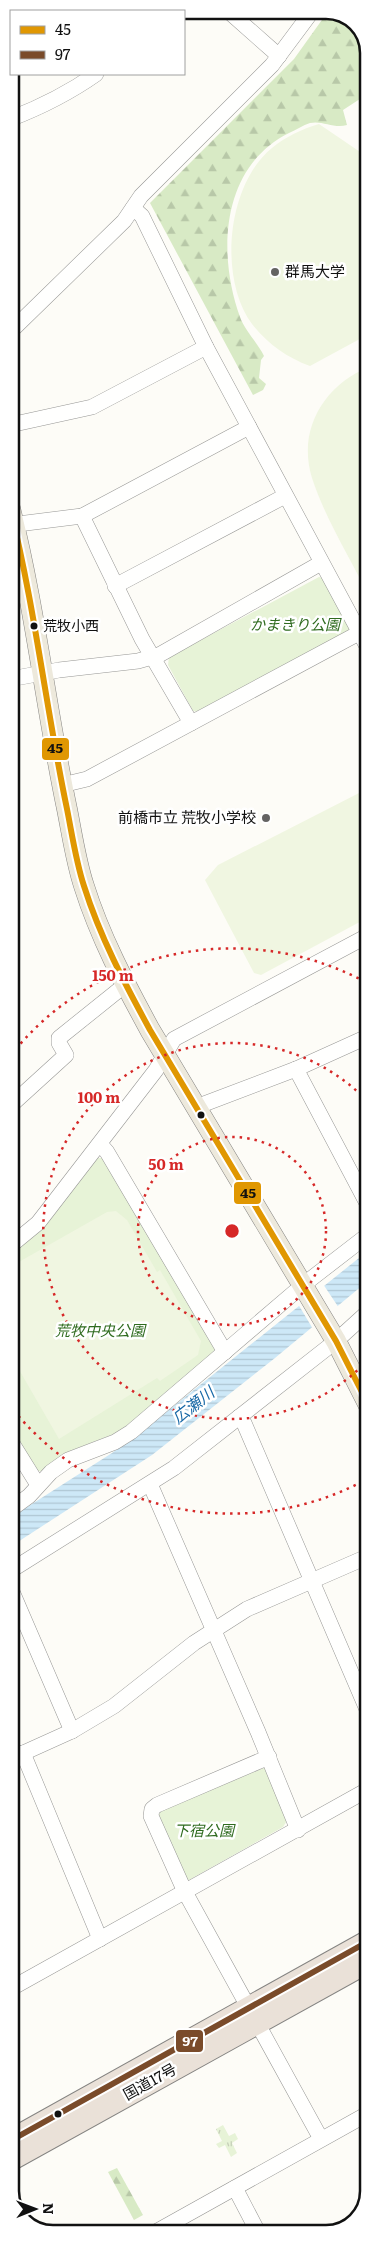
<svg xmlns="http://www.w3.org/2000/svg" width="379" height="2244" font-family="Literata,'Noto Sans JP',serif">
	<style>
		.grass { fill: url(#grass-tufts) }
		.forest { fill: url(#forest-firs) }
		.park { fill: #e7f3d7 }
		.pitch { fill: #f0f6e1 }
		.water { fill: url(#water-rules) }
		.pier { fill: #fdfcf7 }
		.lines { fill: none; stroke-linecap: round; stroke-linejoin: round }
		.minor-casing { stroke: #979795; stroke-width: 16 }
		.major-casing { stroke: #858482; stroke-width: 21 }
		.highway-casing { stroke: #858482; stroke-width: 24 }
		.minor { stroke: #fffffe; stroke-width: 15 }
		.major { stroke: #ede9dc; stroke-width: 20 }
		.highway { stroke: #eae1d8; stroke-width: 22 }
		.bus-1-casing { stroke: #fff; stroke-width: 10 }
		.bus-2-casing { stroke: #fff; stroke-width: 10 }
		.bus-1 { stroke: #e09702; stroke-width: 6 }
		.bus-2 { stroke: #7a4b2a; stroke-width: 6 }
		.ring { fill: none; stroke: #d62828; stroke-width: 2.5; stroke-dasharray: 2.5 5 }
		.poi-dot { fill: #646362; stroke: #fff; stroke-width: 2 }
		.bus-dot { fill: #111; stroke: #fff; stroke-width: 2 }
		.labels { text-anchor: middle; stroke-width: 5; stroke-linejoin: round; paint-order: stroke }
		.bus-label { font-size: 14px; fill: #111; stroke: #fff; text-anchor: start }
		.poi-label { font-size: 15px; fill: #111; stroke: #fff; text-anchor: start }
		.park-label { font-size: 15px; font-style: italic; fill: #2f6b1f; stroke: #fff }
		.street-label { font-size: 15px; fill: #111; stroke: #fff }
		.water-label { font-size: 16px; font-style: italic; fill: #1768a6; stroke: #fff }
		.rim { fill: none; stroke: #111; stroke-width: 2.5 }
		.centre { fill: #d62828; stroke: #fff; stroke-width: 2.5 }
		.ring-label { font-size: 15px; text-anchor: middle; font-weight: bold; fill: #d62828; stroke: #fff; stroke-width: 5; stroke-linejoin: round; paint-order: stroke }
		.line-badge { stroke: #fff; stroke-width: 2 }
		.badge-label { font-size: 14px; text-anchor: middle; font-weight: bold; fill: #fff }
		.pale-badge-label { font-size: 14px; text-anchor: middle; font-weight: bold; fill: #111 }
	</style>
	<defs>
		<pattern id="grass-tufts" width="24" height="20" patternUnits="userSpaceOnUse" patternTransform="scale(1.25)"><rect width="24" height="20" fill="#e7f3d7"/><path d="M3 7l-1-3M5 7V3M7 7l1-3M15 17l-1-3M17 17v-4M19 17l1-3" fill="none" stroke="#c5cfb8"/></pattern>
		<pattern id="forest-firs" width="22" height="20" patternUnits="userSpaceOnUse" patternTransform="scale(1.25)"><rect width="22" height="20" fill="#d8eac5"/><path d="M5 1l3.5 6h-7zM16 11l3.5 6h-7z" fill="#b8c8a8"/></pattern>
		<pattern id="water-rules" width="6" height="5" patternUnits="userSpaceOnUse" patternTransform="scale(1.25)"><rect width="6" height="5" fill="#cde8f7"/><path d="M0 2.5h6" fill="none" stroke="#afc6d3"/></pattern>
	</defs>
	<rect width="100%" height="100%" fill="#fdfcf7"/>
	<polygon class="grass" points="223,2125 229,2136 235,2133 238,2139 232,2143 237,2153 231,2157 225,2145 219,2148 216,2144 222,2141 216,2129"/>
	<g class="forest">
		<path d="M329,10C370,19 369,51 369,85L363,90V97L343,110L347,125C334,129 322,120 310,123C303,125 296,130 289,133C221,167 217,253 240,317C245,331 258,343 264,356L261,360L259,378L266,384L263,390L253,395L150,203L294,59Z"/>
		<polygon points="117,2168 143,2215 134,2220 108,2172"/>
	</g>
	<g class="park">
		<polygon points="319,577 326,579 350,628 348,633 199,712 193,711 168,665 169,657"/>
		<polygon points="96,1158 104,1158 215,1350 213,1354 119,1432 65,1453 45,1471 36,1471 10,1428 10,1251"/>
		<polygon points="266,1767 288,1819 283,1827 189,1880 184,1879 158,1817 161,1810"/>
	</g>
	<g class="pitch">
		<path d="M319,124L369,158V334L310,366C286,357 268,344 252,324C218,278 227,184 272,148C285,137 302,129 319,124Z"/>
		<path d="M369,367V596C350,558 325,518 312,478C297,430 324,385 369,367Z"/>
		<polygon points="363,791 369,803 369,917 261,975 254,973 205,880 218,865"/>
		<polygon points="116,1211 127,1220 157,1272 160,1270 201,1341 198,1355 160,1381 157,1378 59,1439 10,1354 10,1267 107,1212"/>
	</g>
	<polygon class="water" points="369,1250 369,1280 275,1358 152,1455 10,1547 10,1518 112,1453 150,1425"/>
	<polygon class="pier" points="323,1284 339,1308 313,1329 298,1304"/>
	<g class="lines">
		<g class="minor-casing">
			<g id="minor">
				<polyline points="227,10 279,56"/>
				<polyline points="163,11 164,10"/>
				<path d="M10,119C41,107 69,93 96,74"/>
				<polyline points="133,208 142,216 206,347 369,650"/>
				<polyline points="10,332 124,221 141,196 272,65 313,10"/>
				<polyline points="10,425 92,407 206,347"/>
				<polyline points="82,516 142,639 191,723"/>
				<polyline points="10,525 82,516 249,427"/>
				<polyline points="115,586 285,496"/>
				<polyline points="10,679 59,670 138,661 159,655 321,563"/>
				<polyline points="62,785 87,779 359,633"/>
				<polyline points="296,1069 369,1207"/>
				<polyline points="10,1106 66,1055 59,1043 59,1038 125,985"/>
				<polyline points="196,1107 296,1069 369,1036"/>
				<polyline points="100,1144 107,1152 225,1352"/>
				<polyline points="10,1246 38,1223 156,1070 174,1039 369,935"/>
				<polyline points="239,1417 244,1423 369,1714"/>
				<polyline points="10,1440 38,1485"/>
				<polyline points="150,1484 258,1732 298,1830"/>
				<polyline points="10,1510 29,1496 51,1472 68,1460 115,1442 131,1432 303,1285 369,1234"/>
				<polyline points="10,1571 174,1468 336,1341 369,1311"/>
				<polyline points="10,1587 72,1731"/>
				<polyline points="23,1753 100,1939"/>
				<polyline points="269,1757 157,1805 152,1809 151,1816 185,1892 321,2139"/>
				<polyline points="10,1759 72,1731 114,1706 194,1643 247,1609 369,1556"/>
				<polyline points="10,1989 369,1789"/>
				<polyline points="235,2188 259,2234"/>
				<polyline points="152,2234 369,2113"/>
			</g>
		</g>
		<g class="major-casing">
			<path id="major" d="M10,508C35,607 46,709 67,809C72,834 76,862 84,886C100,937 125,984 150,1030L336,1341L369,1406"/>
		</g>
		<g class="highway-casing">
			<g id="highway">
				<polyline points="10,2141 369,1941"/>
				<polyline points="10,2160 369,1961"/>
			</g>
		</g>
		<use href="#minor" class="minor"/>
		<use href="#major" class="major"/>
		<use href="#highway" class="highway"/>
		<g class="bus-1-casing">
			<path id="bus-1" d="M10,508C35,607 46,709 67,809C72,834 76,862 84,886C100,937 125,984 150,1030L336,1341L369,1406"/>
		</g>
		<g class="bus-2-casing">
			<polyline id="bus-2" points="10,2141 369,1941"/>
		</g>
		<use href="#bus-1" class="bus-1"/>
		<use href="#bus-2" class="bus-2"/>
	</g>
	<g class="ring">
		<circle cx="232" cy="1231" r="94"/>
		<path d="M368 1360A188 188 0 1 1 368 1102"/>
		<path d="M369 1478A282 282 0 0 1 11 1407M11 1055A282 282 0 0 1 369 984"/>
	</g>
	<g class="poi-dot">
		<circle cx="275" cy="272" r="5"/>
		<circle cx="266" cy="818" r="5"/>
	</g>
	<g class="bus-dot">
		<circle cx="34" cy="626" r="4.5"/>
		<circle cx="201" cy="1115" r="4.5"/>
		<circle cx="58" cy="2114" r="4.5"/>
	</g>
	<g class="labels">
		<g class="bus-label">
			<text x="43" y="631">荒牧小西</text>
		</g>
		<g class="poi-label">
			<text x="285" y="277">群馬大学</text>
			<text x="256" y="823" text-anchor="end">前橋市立 荒牧小学校</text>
		</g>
		<g class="park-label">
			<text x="295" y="630">かまきり公園</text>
			<text x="100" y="1336">荒牧中央公園</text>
			<text x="204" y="1836">下宿公園</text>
		</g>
		<g class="street-label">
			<text transform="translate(150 2082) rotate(-29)" y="5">国道17号</text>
		</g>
		<g class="water-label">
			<text transform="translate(193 1405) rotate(-38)" y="6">広瀬川</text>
		</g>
	</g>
	<path d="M0 0H379V2244H0ZM53 19H326A34 34 0 0 1 360 53V2191A34 34 0 0 1 326 2225H53A34 34 0 0 1 19 2191V53A34 34 0 0 1 53 19Z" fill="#fff" fill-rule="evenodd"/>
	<path class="rim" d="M53 19H326A34 34 0 0 1 360 53V2191A34 34 0 0 1 326 2225H53A34 34 0 0 1 19 2191V53A34 34 0 0 1 53 19Z"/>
	<circle cx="232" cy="1231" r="8" class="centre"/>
	<g class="ring-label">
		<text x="113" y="981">150 m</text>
		<text x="99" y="1103">100 m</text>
		<text x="166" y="1170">50 m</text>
	</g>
	<g class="line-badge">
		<rect x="41" y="737" width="29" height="24" rx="5" fill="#e09702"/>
		<rect x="233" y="1181" width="29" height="24" rx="5" fill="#e09702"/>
		<rect x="175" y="2029" width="29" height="24" rx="5" fill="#7a4b2a"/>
	</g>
	<g class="badge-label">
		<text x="190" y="2046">97</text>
	</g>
	<g class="pale-badge-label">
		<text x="55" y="753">45</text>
		<text x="248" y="1198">45</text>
	</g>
	<rect x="10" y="10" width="175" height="65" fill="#ffffff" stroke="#a0a0a0"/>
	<rect x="20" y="26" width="25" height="8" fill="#e09702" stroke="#a0a0a0"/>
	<text x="55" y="35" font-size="15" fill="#111111">45</text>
	<rect x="20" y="51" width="25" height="8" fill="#7a4b2a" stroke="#a0a0a0"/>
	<text x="55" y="60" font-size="15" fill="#111111">97</text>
	<g transform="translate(35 2209) rotate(89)" stroke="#ffffff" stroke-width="4" paint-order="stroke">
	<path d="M0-4L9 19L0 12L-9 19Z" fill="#111111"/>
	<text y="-8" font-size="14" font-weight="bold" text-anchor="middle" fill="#111111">N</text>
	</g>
</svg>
